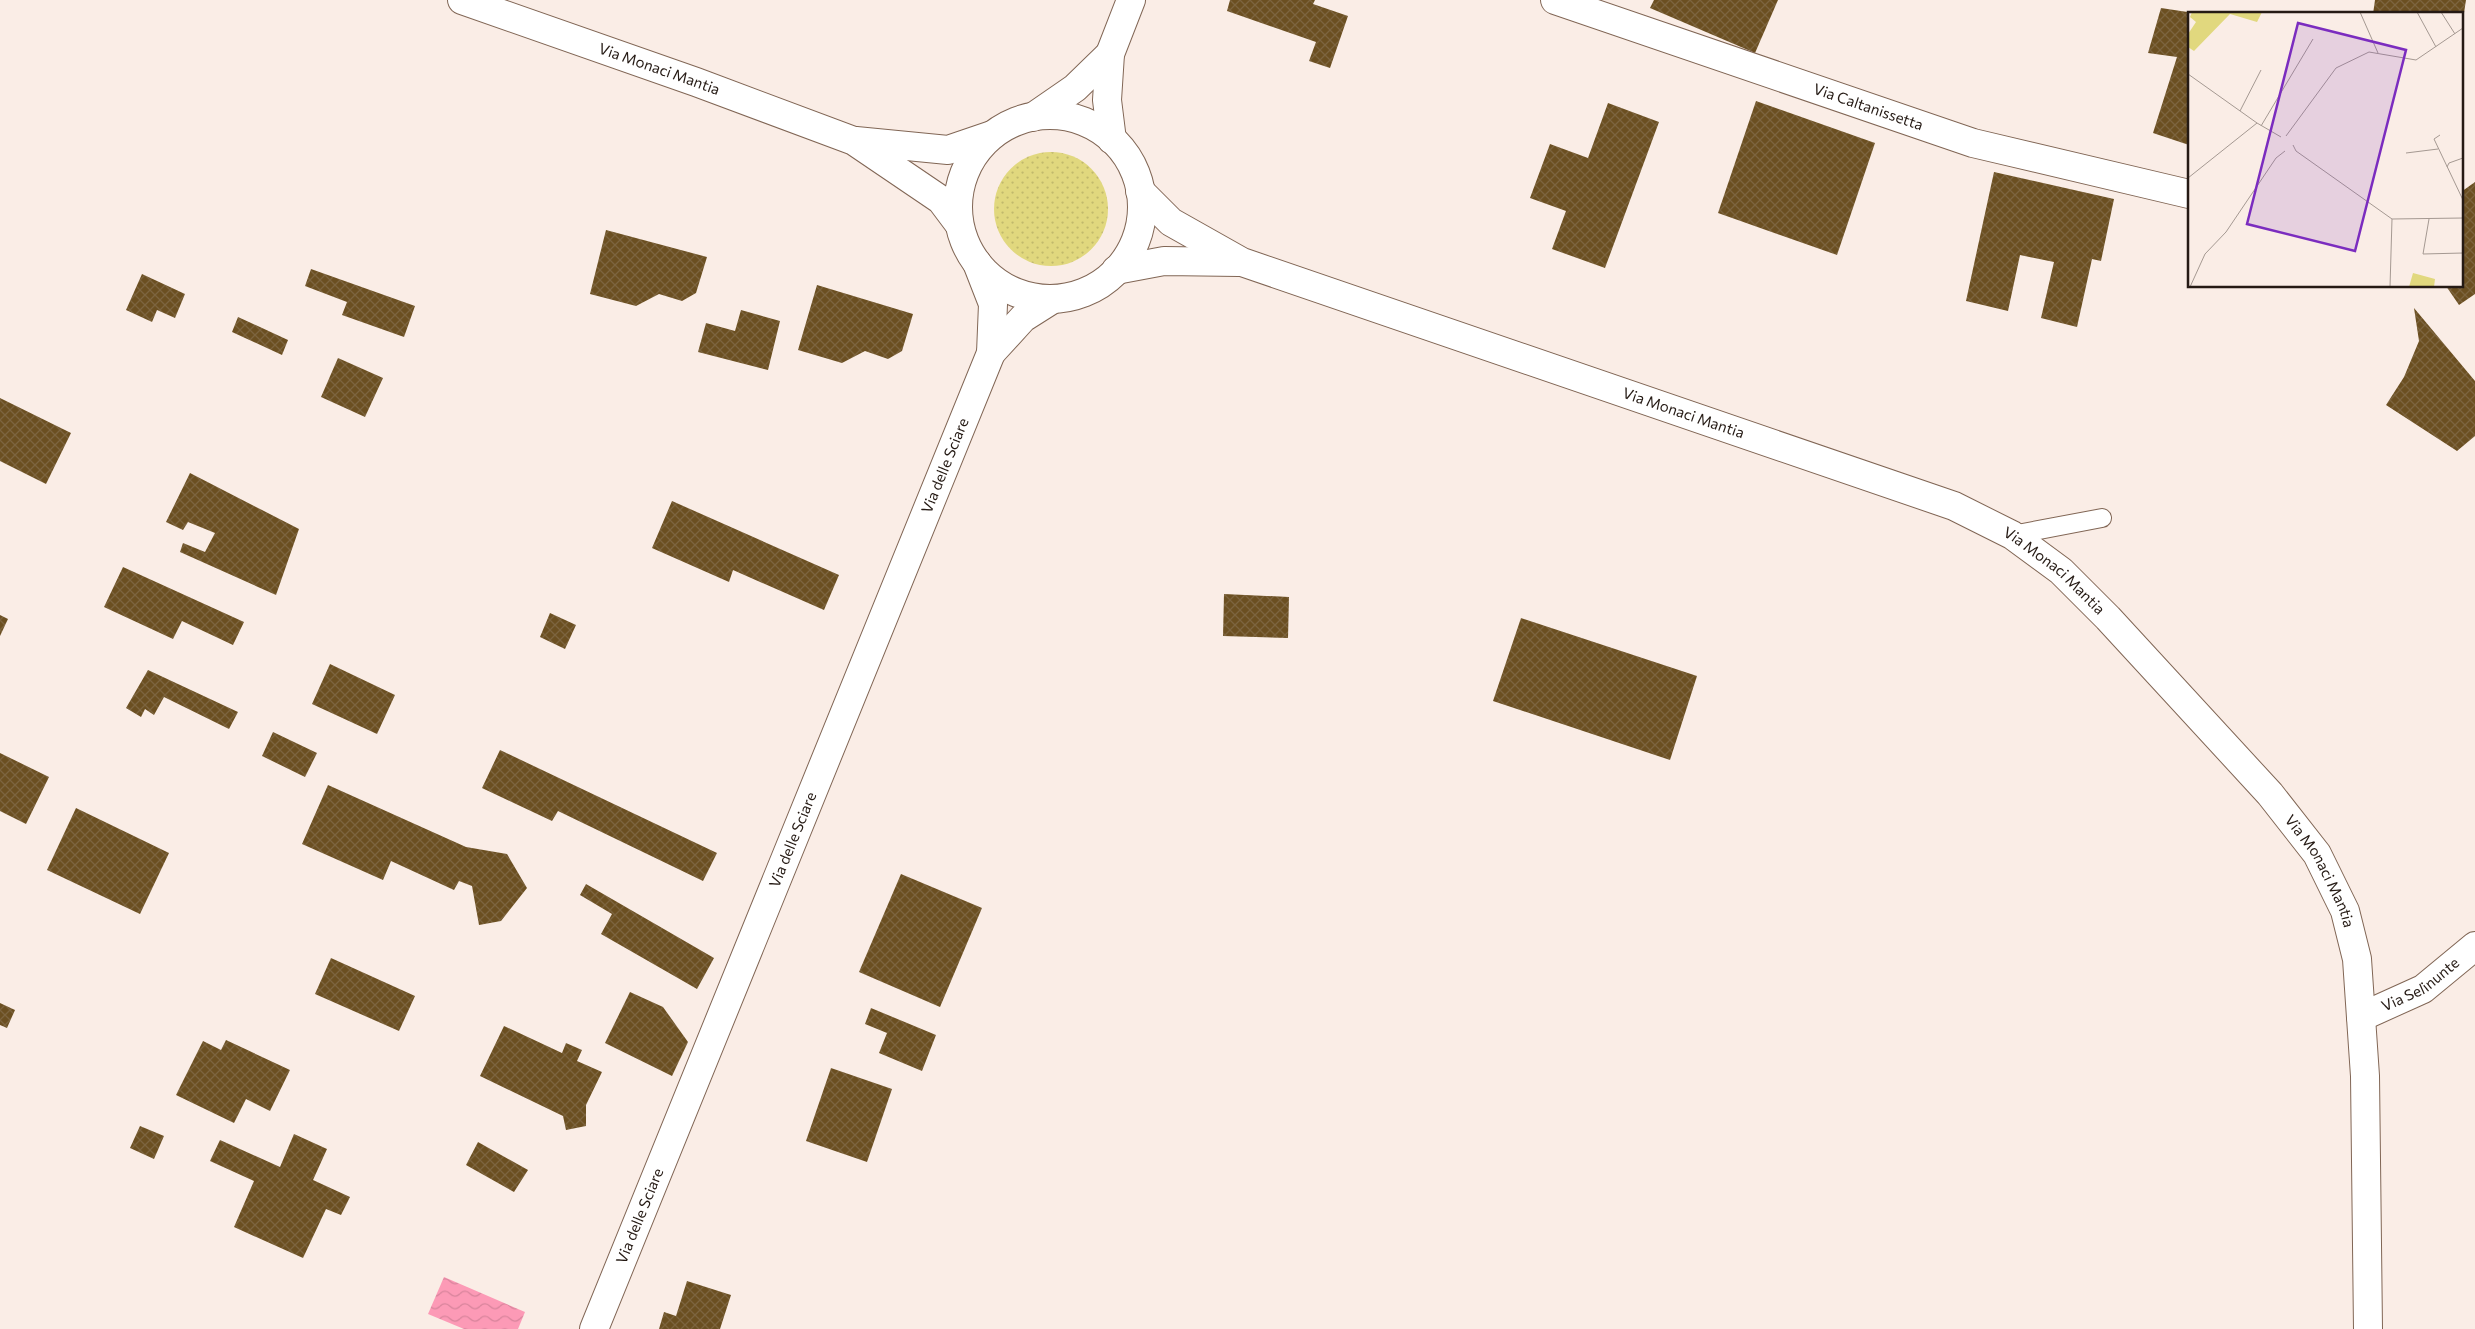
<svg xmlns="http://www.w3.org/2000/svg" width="2475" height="1329" font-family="Commissioner,sans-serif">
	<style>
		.grass { fill: url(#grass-dots) }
		.water { fill: url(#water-waves) }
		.building { fill: url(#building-cross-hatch) }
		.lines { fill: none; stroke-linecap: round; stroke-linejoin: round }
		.lane-casing { stroke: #816655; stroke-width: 20 }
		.street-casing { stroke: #816655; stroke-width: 30 }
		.secondary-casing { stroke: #816655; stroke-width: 30 }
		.lane { stroke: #fff; stroke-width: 18 }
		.street { stroke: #fff; stroke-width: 28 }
		.secondary { stroke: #fff; stroke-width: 28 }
		.labels { text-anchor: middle; stroke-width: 5; stroke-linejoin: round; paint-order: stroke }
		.street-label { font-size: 15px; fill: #251a14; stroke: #fdfdfd }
		.inset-road { fill: none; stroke: #a59992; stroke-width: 1 }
		.view { fill: #7b2cbf; fill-opacity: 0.15; stroke: #7b2cbf; stroke-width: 2.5 }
		.inset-edge { fill: none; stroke: #251a14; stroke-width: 2.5 }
	</style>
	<defs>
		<pattern id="grass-dots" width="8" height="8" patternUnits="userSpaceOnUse" patternTransform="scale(1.25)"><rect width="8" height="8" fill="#e1d87e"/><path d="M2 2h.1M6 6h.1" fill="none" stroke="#c1b96c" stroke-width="1.8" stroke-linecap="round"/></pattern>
		<pattern id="water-waves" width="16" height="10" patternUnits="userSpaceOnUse" patternTransform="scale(1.25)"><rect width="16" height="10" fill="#fc9ab6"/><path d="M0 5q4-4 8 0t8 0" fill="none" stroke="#d8849c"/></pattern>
		<pattern id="building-cross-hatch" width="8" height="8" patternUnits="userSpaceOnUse" patternTransform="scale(1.25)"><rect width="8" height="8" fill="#6b4f21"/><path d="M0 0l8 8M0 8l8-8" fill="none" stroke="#7c643f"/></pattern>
	</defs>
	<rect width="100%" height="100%" fill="#faede6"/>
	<circle class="grass" cx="1051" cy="209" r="57"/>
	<polygon class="water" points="444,1277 525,1312 518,1329 464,1329 428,1314"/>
	<g class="building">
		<polygon points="1230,0 1315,0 1313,4 1348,16 1330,68 1309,61 1316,42 1227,11"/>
		<polygon points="1654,0 1778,0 1755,53 1650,8"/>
		<polygon points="2375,0 2466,0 2462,26 2461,14 2373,14"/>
		<polygon points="2161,8 2194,13 2189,14 2189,145 2153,133 2177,57 2148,53"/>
		<polygon points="1756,101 1875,143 1837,255 1718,213"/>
		<polygon points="1608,103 1659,122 1605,268 1552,249 1566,211 1530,198 1550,144 1588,158"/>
		<polygon points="1994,172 2114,199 2101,261 2092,259 2077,327 2041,318 2054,262 2020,255 2008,311 1966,301"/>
		<polygon points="2475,182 2475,294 2459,305 2446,286 2461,286 2461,192"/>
		<polygon points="606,230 707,257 696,293 682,301 659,294 636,306 590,294"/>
		<polygon points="311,269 415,306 404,337 342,315 347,302 305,286"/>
		<polygon points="142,274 185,294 175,318 157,310 152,322 126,310"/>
		<polygon points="817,285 913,314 902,351 888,359 865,351 842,363 798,350"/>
		<polygon points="2414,308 2475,381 2475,436 2457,451 2386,405 2404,377 2419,341"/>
		<polygon points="741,310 780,321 768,370 698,352 706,323 735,331"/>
		<polygon points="238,317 288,340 282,355 232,332"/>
		<polygon points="338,358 383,378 365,417 321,397"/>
		<polygon points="0,398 71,433 46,484 0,461"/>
		<polygon points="190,473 299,529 276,595 180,552 183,543 205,552 215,533 188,522 183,530 166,522"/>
		<polygon points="672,501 839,575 824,610 733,570 729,582 652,548"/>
		<polygon points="123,567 244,622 233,645 182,621 173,639 104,607"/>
		<polygon points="1224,594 1289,597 1288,638 1223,636"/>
		<polygon points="550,613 576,625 565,649 540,637"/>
		<polygon points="0,615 8,619 0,636"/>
		<polygon points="1521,618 1697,676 1670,760 1493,701"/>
		<polygon points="330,664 395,695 377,734 312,704"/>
		<polygon points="148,670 238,712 229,729 164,697 154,715 145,709 141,717 126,708"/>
		<polygon points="273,732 317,753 305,777 262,756"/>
		<polygon points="500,750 717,853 703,881 558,811 552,821 482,788"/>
		<polygon points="0,753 49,777 26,824 0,811"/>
		<polygon points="328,785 466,847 507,854 527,888 501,921 479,925 472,886 459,881 454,890 391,861 383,880 302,844"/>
		<polygon points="76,808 169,853 140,914 47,870"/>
		<polygon points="901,874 982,908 940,1007 859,972"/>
		<polygon points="586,884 714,958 697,989 601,934 612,914 580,895"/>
		<polygon points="331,958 415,996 399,1031 315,994"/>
		<polygon points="630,992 663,1007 688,1042 672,1076 605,1043"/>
		<polygon points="0,1003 15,1010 7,1028 0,1025"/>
		<polygon points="871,1008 936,1035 922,1071 879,1053 887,1033 865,1024"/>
		<polygon points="504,1026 562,1053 566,1043 582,1050 577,1061 602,1072 586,1105 586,1126 566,1130 563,1116 480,1076"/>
		<polygon points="226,1040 290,1070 270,1111 246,1099 234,1123 176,1095 203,1041 221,1050"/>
		<polygon points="831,1068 892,1089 867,1162 806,1141"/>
		<polygon points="140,1126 164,1136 154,1159 130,1148"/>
		<polygon points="294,1134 327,1149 313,1180 350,1197 341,1215 326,1209 303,1258 234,1227 254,1181 210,1161 220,1140 280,1167"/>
		<polygon points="478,1142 528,1170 514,1192 466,1165"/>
		<polygon points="687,1281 731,1295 720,1329 659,1329 664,1312 676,1316"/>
	</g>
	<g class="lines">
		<g class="lane-casing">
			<polyline id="lane" points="2012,535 2102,518"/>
		</g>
		<g class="street-casing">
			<g id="street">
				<path id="s1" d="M1555,0L1973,143L2189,194"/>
				<path id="s2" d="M2361,1017L2423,989L2475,946"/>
			</g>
		</g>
		<g class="secondary-casing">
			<g id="secondary">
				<path id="s3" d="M462,0L696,82L854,141L941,200L959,224"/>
				<circle cx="1050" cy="207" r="92"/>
				<polyline points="1033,117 1075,88 1110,54"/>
				<polyline points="1112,140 1107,100 1110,54 1131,0"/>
				<polyline points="856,141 948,150 992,135"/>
				<path id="s4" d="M1140,191L1171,222L1242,262L1954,506L2012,535L2061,571L2108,618L2270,794L2317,854L2345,911L2357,959L2365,1076L2368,1329"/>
				<polyline points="1116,270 1164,261 1239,262"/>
				<polyline points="991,353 1023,318 1053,299"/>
				<path id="s5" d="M594,1329L991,353L993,304L977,263"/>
			</g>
		</g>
		<use href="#lane" class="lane"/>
		<use href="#street" class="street"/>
		<use href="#secondary" class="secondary"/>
	</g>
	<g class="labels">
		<g class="street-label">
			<text dy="5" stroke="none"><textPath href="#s3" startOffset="209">Via Monaci Mantia</textPath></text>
			<text dy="5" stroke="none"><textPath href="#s1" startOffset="331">Via Caltanissetta</textPath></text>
			<text dy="5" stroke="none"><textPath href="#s4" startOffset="592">Via Monaci Mantia</textPath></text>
			<text dy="5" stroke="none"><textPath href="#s5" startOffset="932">Via delle Sciare</textPath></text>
			<text dy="5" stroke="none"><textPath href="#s4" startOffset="998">Via Monaci Mantia</textPath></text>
			<text dy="5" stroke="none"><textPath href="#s5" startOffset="528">Via delle Sciare</textPath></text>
			<text dy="5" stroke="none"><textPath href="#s4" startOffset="1402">Via Monaci Mantia</textPath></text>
			<text dy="5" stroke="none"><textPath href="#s2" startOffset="68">Via Selinunte</textPath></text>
			<text dy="5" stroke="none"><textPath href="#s5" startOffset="122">Via delle Sciare</textPath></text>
		</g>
	</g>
	<g transform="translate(2188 12)">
		<rect width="275" height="275" fill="#faede6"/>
		<path d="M4,0H74L69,10L42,2L6,39L0,35V22L8,10L2,5ZM225,261L247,267L246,275H221Z" fill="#e1d87e"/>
		<path class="inset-road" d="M172,0L190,41M229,0L248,35M253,0L267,22M0,62L69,111L93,125M52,99L73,58M73,114L125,27M252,123L246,127L275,188M98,124L148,56L181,40L228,48L275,16M105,133L108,139L204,207L275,206M218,141L250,137M259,155L261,151L275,146M0,166L69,111M241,207L235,242L275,241M2,275L17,242L38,220L88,146L97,139M202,275L204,207"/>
		<path class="view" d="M110,11L218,38L167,239L59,212Z"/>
		<rect width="275" height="275" class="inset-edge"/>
	</g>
</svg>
